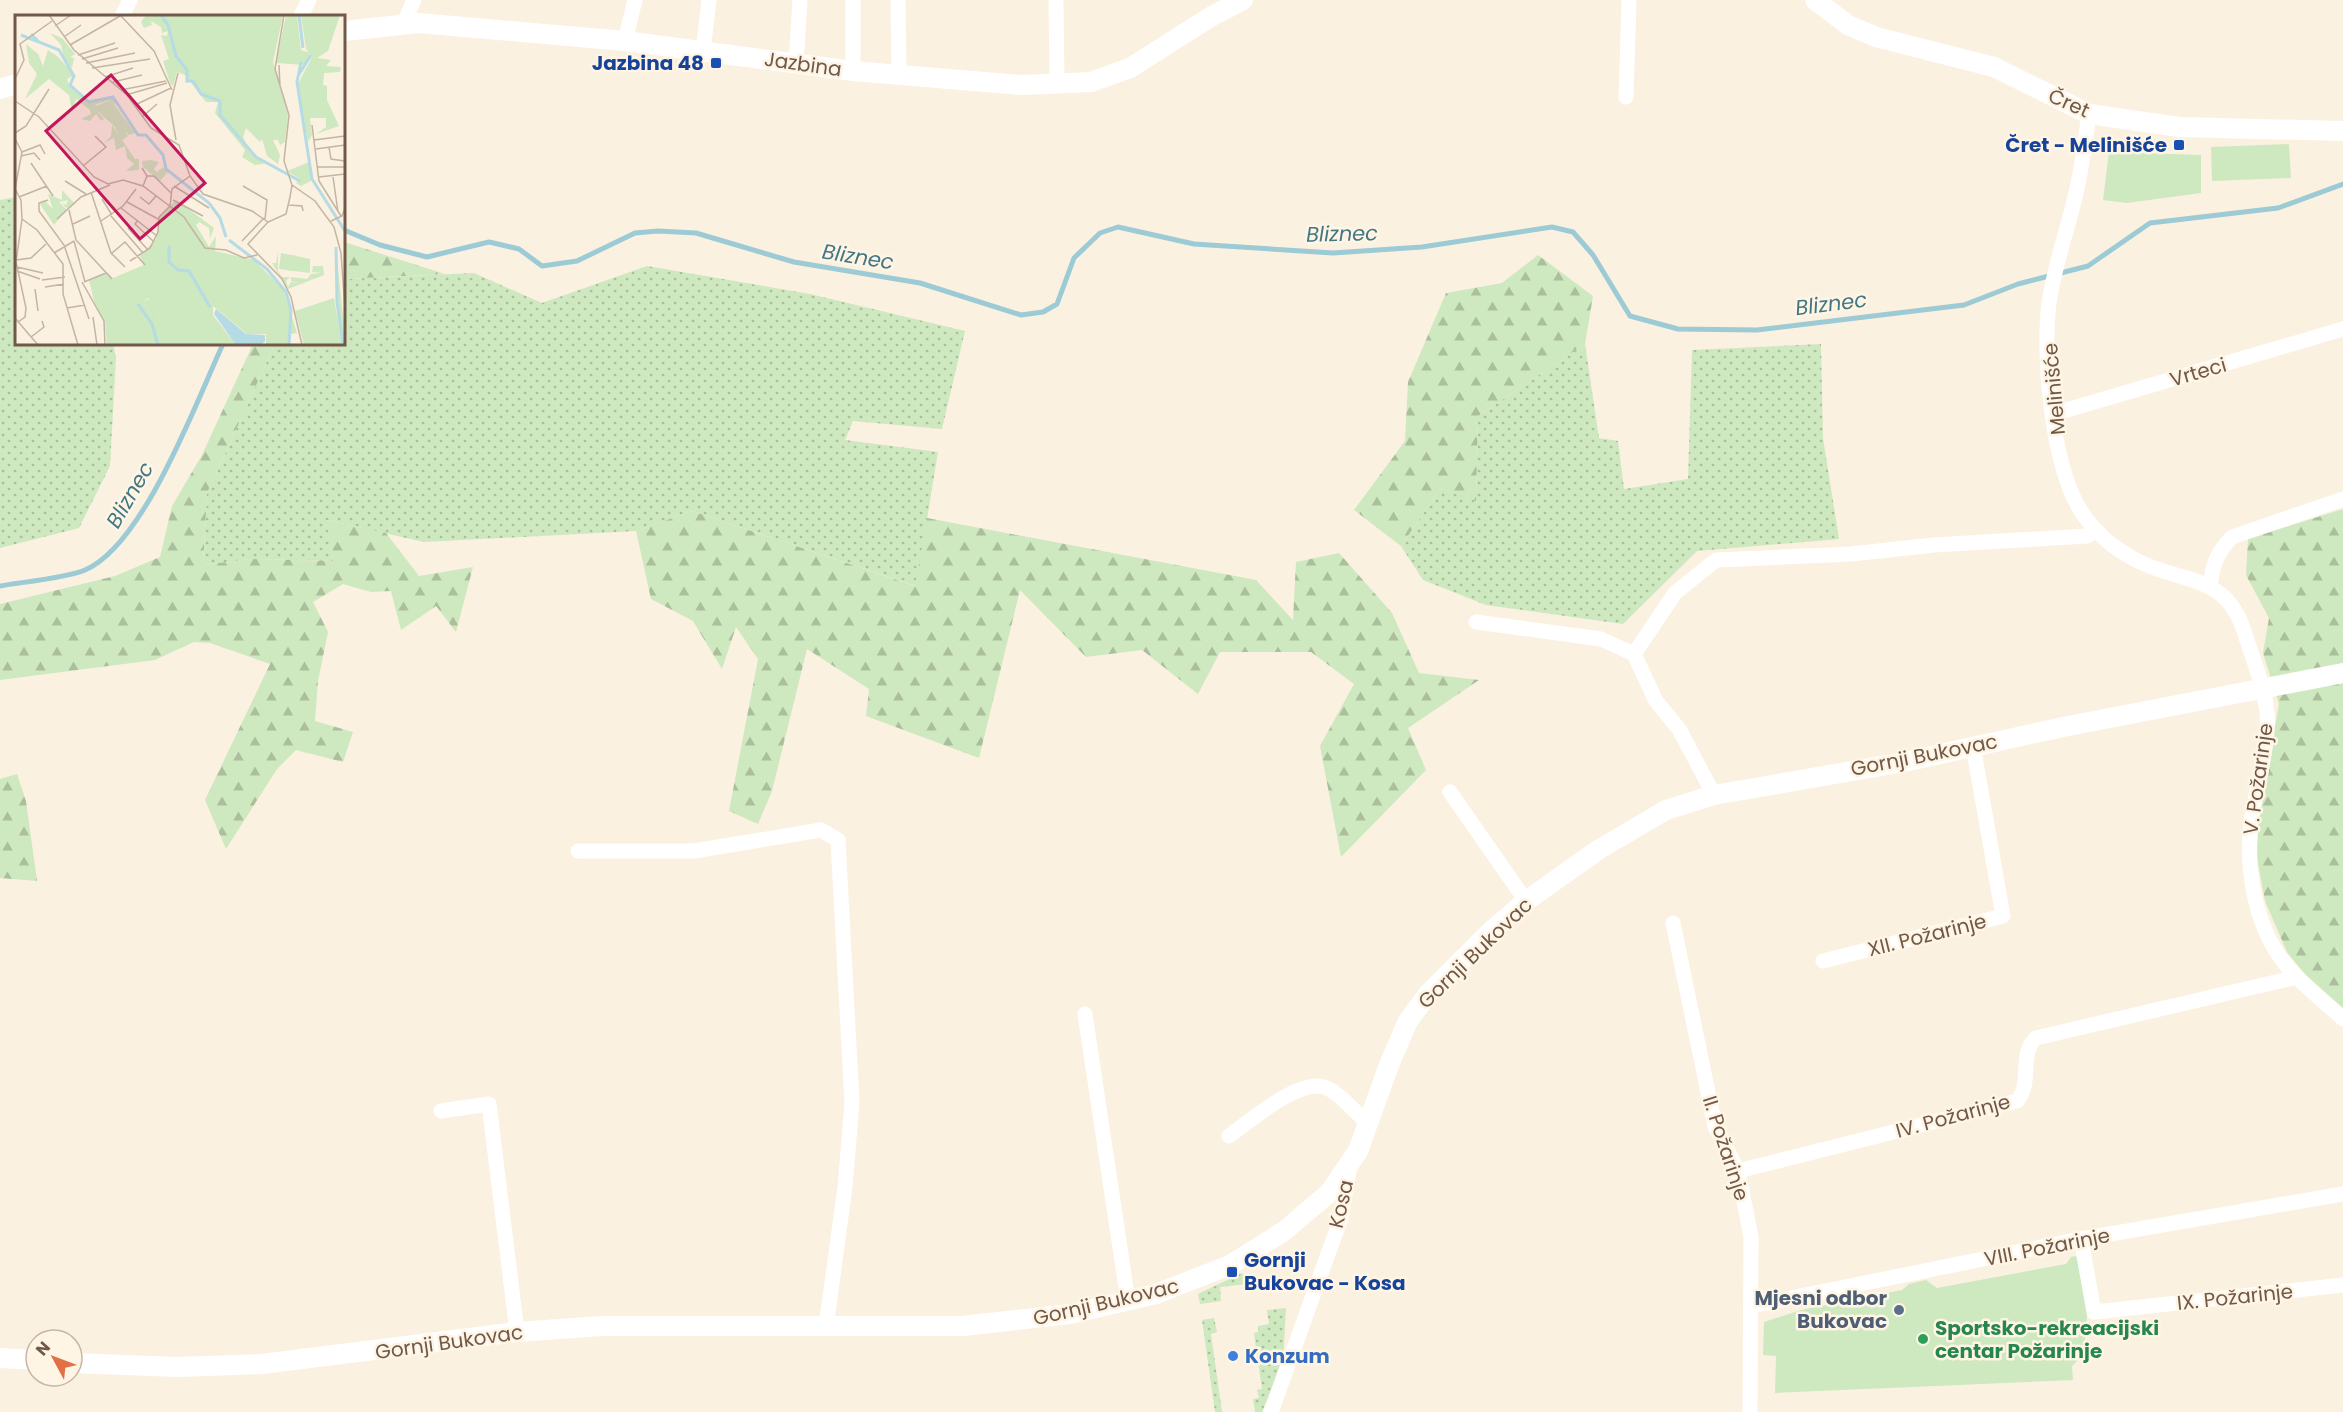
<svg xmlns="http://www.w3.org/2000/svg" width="2343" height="1412" font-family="Poppins,sans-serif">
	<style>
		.grass { fill: url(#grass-dots) }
		.forest { fill: url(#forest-firs) }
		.park { fill: #cee8bf }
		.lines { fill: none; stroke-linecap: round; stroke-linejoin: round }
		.stream { stroke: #9ccad5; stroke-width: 5 }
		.minor { stroke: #fff; stroke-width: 15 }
		.tertiary { stroke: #fff; stroke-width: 20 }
		.transit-dot { fill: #1a4fb4; stroke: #fff5e5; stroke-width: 2 }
		.service-dot { fill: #5c6f8a; stroke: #fff5e5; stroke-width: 2 }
		.leisure-dot { fill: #2e9e5b; stroke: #fff5e5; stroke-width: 2 }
		.shop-dot { fill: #3f7fe0; stroke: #fff5e5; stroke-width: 2 }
		.labels { text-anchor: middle; stroke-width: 5; stroke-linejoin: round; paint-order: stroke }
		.transit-label { font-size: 20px; font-weight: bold; fill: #164399; stroke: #fff5e5; text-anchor: end }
		.street-label { font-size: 20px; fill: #715848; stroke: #fff5e5 }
		.service-label { font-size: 20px; font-weight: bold; fill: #4e5e75; stroke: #fff5e5; text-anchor: end }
		.leisure-label { font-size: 20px; font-weight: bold; fill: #27864d; stroke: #fff5e5; text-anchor: start }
		.shop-label { font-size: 20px; font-weight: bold; fill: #366cbe; stroke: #fff5e5; text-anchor: start }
		.water-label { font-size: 21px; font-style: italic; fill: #427784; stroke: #fff5e5 }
		.inset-river { fill: none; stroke: #b5dbe4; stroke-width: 3 }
		.inset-road { fill: none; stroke: #c4b4a3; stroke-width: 1.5 }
		.view { fill: #c2185b; fill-opacity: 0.15; stroke: #c2185b; stroke-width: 3 }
		.inset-edge { fill: none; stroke: #715848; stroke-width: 3 }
	</style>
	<defs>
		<pattern id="grass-dots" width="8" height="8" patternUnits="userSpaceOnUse" patternTransform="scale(1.5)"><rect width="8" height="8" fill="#cee8bf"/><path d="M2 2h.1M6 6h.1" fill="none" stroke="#acbf9d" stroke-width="1.8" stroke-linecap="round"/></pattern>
		<pattern id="forest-firs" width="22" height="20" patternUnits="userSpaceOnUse" patternTransform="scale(1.5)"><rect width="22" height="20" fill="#cee8bf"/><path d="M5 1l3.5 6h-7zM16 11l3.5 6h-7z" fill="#acbf9d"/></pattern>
	</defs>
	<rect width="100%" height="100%" fill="#fbf1e0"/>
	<g class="grass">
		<polygon points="16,197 16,344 113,344 116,357 110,466 79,528 0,548 0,200"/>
		<polygon points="647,266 810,294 965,331 942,429 853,421 845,440 938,452 916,586 692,511 636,531 424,542 327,520 333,561 251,559 203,565 207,493 275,344 344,344 344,279 474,273 542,303"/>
		<polygon points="1585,344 1599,438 1618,441 1624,489 1688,479 1692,350 1821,344 1823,438 1839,539 1697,551 1623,624 1486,605 1423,580 1401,546 1440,489 1476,500 1478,416"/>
		<polygon points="1242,1273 1247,1277 1247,1284 1220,1287 1221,1301 1200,1304 1198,1294"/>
		<polygon points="1286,1308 1283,1361 1262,1412 1255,1412 1253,1399 1259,1398 1257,1390 1262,1389 1254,1333 1258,1332 1258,1326 1269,1324 1267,1310"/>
		<polygon points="1214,1318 1217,1332 1211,1334 1222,1412 1215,1412 1202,1320"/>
	</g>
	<g class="forest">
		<polygon points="344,242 445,274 344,279"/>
		<polygon points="1538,255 1593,296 1585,344 1478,416 1476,501 1440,489 1401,546 1354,510 1405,441 1408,382 1446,293 1502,283"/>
		<polygon points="253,344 275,344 207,493 203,565 251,559 333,561 326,520 386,533 419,576 473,567 456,632 436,606 401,630 391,591 371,592 343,584 313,602 328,632 318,681 315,721 353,732 343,762 296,750 277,769 226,849 205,800 270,664 210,643 194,642 155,660 0,680 0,604 115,576 160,557 172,506 202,455"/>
		<polygon points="2343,509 2343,1008 2305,974 2287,952 2265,901 2257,858 2258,819 2279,704 2263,653 2269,618 2246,575 2248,539"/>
		<polygon points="692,511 915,586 927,518 1256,580 1293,620 1296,562 1339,553 1392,613 1419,673 1479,680 1408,728 1426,770 1341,857 1320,746 1354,684 1311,652 1220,652 1198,694 1142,650 1086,657 1020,590 979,758 866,716 869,689 807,649 772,791 758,824 729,811 758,659 736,627 722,669 693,621 651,599 636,531"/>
		<polygon points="17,774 26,801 37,881 0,878 0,779"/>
	</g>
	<g class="park">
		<polygon points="2289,144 2291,178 2212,181 2211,147"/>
		<polygon points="2109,152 2201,155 2201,193 2127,203 2103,200"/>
		<path d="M2076,1256C2087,1281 2095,1346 2072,1366L2073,1380L1775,1393L1776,1356L1763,1355L1764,1322L1801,1310L1902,1290L1909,1284L1926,1280L1937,1288L2066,1264L2071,1257Z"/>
	</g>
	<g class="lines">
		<g class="stream">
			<polyline points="344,230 380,245 427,257 489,242 519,249 542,266 577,261 635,233 658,231 696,233 794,262 920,283 1021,315 1043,312 1057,304 1074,258 1100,233 1118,227 1194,244 1333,253 1422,247 1552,227 1573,232 1593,255 1630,316 1678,329 1757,330 1964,305 2018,284 2088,266 2150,223 2278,208 2343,184"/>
			<path d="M0,586C22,582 67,578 85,570C144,545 196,402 223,344"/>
		</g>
		<g class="minor">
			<polyline points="898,0 899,76"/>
			<polyline points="1056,0 1057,83"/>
			<polyline points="122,16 130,0"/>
			<polyline points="301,16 309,0"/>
			<polyline points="403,25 414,0"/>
			<polyline points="625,41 635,0"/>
			<polyline points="703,52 709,0"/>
			<polyline points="796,63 800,0"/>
			<polyline points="853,71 853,0"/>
			<polyline points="1626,97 1629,0"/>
			<path d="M2089,114C2085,141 2082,170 2075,197C2067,232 2054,267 2049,303C2042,357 2052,473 2085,517C2098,535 2114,548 2132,558C2177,584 2225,571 2244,631C2252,657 2264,685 2267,712C2270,737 2258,784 2253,810C2244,858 2252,921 2283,961C2299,983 2323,1000 2343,1019"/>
			<polyline points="2053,414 2343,329"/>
			<path d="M2210,585C2213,564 2217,552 2232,537L2343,499"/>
			<polyline points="1476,622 1601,639 1634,654 1656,701 1679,729 1714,795"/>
			<polyline points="1634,654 1675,593 1716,560 1851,554 1934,545 2087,536 2096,530"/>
			<polyline points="1450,792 1526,901"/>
			<polyline points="578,851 694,851 821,830 838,840 852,1103 845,1187 826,1327"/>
			<polyline points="1673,923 1715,1126 1738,1171 1751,1237 1750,1412"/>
			<polyline points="1823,961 2003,916 1973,746"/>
			<polyline points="1085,1014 1128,1301"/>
			<polyline points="441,1111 489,1104 517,1332"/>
			<path d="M1229,1136C1250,1121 1301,1076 1327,1088C1344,1096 1354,1113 1370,1124"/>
			<path d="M1738,1171L2017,1101C2033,1084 2018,1054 2036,1038L2297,977"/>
			<polyline points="2081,1239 2094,1312 2343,1285"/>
			<polyline points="1752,1306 2081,1239 2343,1194"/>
			<polyline points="1271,1412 1341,1218 1350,1165"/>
		</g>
		<g class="tertiary">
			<polyline points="1815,0 1848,25 1876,37 1994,67 2089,114 2179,127 2343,131"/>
			<polyline points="344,31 419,23 625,41 853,71 1022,85 1091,82 1130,68 1212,16 1243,0"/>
			<polyline points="0,89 16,84"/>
			<polyline points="0,1358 36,1360"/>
			<polyline points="72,1363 177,1367 262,1364 517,1332 602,1326 963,1326 1070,1314 1156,1294 1230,1265 1283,1232 1330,1192 1358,1151 1389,1065 1408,1021 1428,994 1491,931 1526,901 1598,850 1666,810 1714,795 1904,762 2063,727 2343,673"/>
		</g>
	</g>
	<g class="transit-dot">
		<rect x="710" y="57" width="12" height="12" rx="3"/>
		<rect x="2173" y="139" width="12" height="12" rx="3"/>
		<rect x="1226" y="1266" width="12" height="12" rx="3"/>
	</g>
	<circle class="service-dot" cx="1899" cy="1310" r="6"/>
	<circle class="leisure-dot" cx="1923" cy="1339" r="6"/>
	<circle class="shop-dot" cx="1233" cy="1356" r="6"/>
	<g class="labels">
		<g class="transit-label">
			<text x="704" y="70">Jazbina 48</text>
			<text x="2167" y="152">Čret - Melinišće</text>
			<text x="1244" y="1267" text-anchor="start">Gornji<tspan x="1244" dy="23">Bukovac - Kosa</tspan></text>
		</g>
		<g class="street-label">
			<text transform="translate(803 64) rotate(8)" y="7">Jazbina</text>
			<text transform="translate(2069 103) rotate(24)" y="7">Čret</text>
			<text transform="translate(2198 372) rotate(-16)" y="7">Vrteci</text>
			<text transform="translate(2054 389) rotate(-95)" y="7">Melinišće</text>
			<text transform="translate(1924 755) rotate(-11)" y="7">Gornji Bukovac</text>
			<text transform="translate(2258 779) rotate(-82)" y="7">V. Požarinje</text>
			<text transform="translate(1927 935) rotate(-14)" y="7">XII. Požarinje</text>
			<text transform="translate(1475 953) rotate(-44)" y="7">Gornji Bukovac</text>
			<text transform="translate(1953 1116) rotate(-15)" y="7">IV. Požarinje</text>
			<text transform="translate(1726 1148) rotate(72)" y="7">II. Požarinje</text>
			<text transform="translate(1341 1204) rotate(-77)" y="7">Kosa</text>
			<text transform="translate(2047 1247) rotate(-11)" y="7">VIII. Požarinje</text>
			<text transform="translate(2235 1297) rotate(-6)" y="7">IX. Požarinje</text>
			<text transform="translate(1106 1302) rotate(-13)" y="7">Gornji Bukovac</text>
			<text transform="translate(449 1342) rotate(-8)" y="7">Gornji Bukovac</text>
		</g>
		<g class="service-label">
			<text x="1887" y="1305">Mjesni odbor<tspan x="1887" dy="23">Bukovac</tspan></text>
		</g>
		<g class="leisure-label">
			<text x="1935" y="1335">Sportsko-rekreacijski<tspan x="1935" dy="23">centar Požarinje</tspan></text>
		</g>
		<g class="shop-label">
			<text x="1245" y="1363">Konzum</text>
		</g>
		<g class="water-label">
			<text transform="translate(1342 234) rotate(-1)" y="7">Bliznec</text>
			<text transform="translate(858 257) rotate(9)" y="7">Bliznec</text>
			<text transform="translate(1831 304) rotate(-7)" y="7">Bliznec</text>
			<text transform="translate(130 495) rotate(-60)" y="7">Bliznec</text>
		</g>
	</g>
	<g transform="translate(15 15)">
		<rect width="330" height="330" fill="#fbf1e0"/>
		<path d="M271,0H282L286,35L295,38L290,50L261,48ZM96,85L120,118L114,120L110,116L113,121L106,126L100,112L78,92ZM136,145L144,147L139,154L142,157L148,152L153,157L145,166L128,152L127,146ZM47,175L60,189L53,193L50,192L47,188L51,190L53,185L44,187L52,195L39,210L25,189L29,185L38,194L33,179L47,185ZM321,234L330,320V330L324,301ZM263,237V256L267,262H275L271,266L273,272L276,267L286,268L276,266V262L292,264L296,259L307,258L297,257L298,251H308L309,260L273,274L257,248H261ZM266,238L295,244V258L264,254ZM319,283L327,330H289L280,296ZM135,284L145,302L139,308L129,286Z" fill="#cee8bf"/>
		<path d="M131,0H268L258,47L273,98L272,110L270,127L265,130L263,125H258L265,140L263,149L252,141L247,124L245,127L231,113L228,122L236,139L254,148L240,150L227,142L230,135L200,98L203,87H191L170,60L162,57L158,71L155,68L148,46L154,44L146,20L152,21L153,16L147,18L146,12L136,6L137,10L129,13L126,7ZM286,0H325L313,36L302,43L316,45L311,51L326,52L325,57L309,58L308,70L312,71V85L324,111L301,119L311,112V103H295L297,120L293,127L283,69L297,42L291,34ZM35,18L47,23L60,39L55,42L59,43L57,53L49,43L46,30ZM11,29L23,39L28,51L33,35L42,41L57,57L58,61L52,64L55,72L74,88L98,83L102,91L95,85L82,89L79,92L89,104L86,106L81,99L75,106L66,104L76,99L75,95L61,84L57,97L54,80L34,64L10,84L22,59L14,48ZM97,110L120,144H124V155L111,156L119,149L112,143L110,131L101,135L99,123L89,128L96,121ZM294,147L296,166L286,171L281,168L285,164L272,156ZM161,185L199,213L195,224L194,213L184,207L181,210L194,232L201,221L200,236L239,245L268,274L282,318L275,319L274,330H251V319H232L198,291V300L221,330H92L90,307L79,286L74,265L93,258L98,263L129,250L125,241L141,224L144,202ZM134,283L145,302L139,307L129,286Z" fill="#cee8bf" fill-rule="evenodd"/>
		<path d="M269 248a8 8 0 1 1 16 0a8 8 0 1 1-16 0Z" fill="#cee8bf"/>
		<path d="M201,294L231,319L250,320V326L246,330H221L199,299Z" fill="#b5dbe4"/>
		<path class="inset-river" d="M146,0L153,10L161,41L172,55V66H178L186,79L205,86V100L241,142L285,166M284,0L288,33M16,19L24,27L44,35L59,61L55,70L74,87L98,82L123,120H131L148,140L151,154L194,188L205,203L211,222M6,20L24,27M286,47L282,67L297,164L330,216M283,61L296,40M214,225L252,254L271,277L276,295L274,330M154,231V247L163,255L174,256L195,292M321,232L322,287L328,330M123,289L137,309L143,330"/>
		<path class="inset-road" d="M34,0L59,35L112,80L136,113L164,130L175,161L188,179L237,196L253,207M105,0L139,36L157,75M269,0L260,54L274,100L269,146L277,170L275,182L271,199L253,207L233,229L267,264L276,282L287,330M40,11L56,0M49,22L66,10M55,30L105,1M63,40L100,28M67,44L103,33M71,48L120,38M264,50L265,71M77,53L135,44M90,62L118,53M0,64L9,45L5,29L37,6M98,67L127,60M106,75L151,66M111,80L152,68M0,86L24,102L79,162L93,169L108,165L128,171L169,202L190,233L211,235L229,243L242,240M120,90L156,73M127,102L142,89M297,110L304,166L326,201M0,118L11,111L34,74M0,124L7,137L0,174L6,185L7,204L1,247L11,293L10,302L3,307M161,125L155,90L163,58M299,125L330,121M314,132L316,144L330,146M301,134L330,130M7,137L25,130L30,139M6,141L19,138L25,145M16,148L38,181M68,151L91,132L80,121M303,152H330M127,153L132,161L128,171M132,161H139L156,178M304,162L330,159M318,162L323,197M50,166L71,179M277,170L300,186L319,212L326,238L330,294M159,171L194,193M228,171L252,185L250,204M76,177L96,238L110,252M4,182L32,171M125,182L134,189L141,181M87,184L97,200M33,185L24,188V196L49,230L74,304M158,185L188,201M112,187L143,204M274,190L287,191L288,196M155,191L157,174L175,161M106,193L142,221M54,195L61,225L97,264M96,201L128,238M7,204L22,215L48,249V279L63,330M42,204L66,182L95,170M123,205L120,209L139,227M86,206L108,191L121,174M316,206L327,201L330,193M58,209L75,201M113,213L133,235M59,226L70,267M227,226L249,203M39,238L59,226M97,238L110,227L130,250M1,245L16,243L31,229M115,246L135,233L143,217L144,202L155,191M2,252L28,258M2,256L25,264M27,265L50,262M67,267L89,306L90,330M69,267L91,258M30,272L49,269M20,274L23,296M52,293L70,290M78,302L82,330M0,303L23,330M16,322L29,312L27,306"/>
		<path class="view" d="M96,60L190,168L125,224L31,116Z"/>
		<rect width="330" height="330" class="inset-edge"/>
	</g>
	<g transform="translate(54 1358) rotate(311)"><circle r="28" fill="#fff5e5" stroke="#c6b6a6" stroke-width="1.5"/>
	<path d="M0-4.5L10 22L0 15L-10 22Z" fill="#e36f47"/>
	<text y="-9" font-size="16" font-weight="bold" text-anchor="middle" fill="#715848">N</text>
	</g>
</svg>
